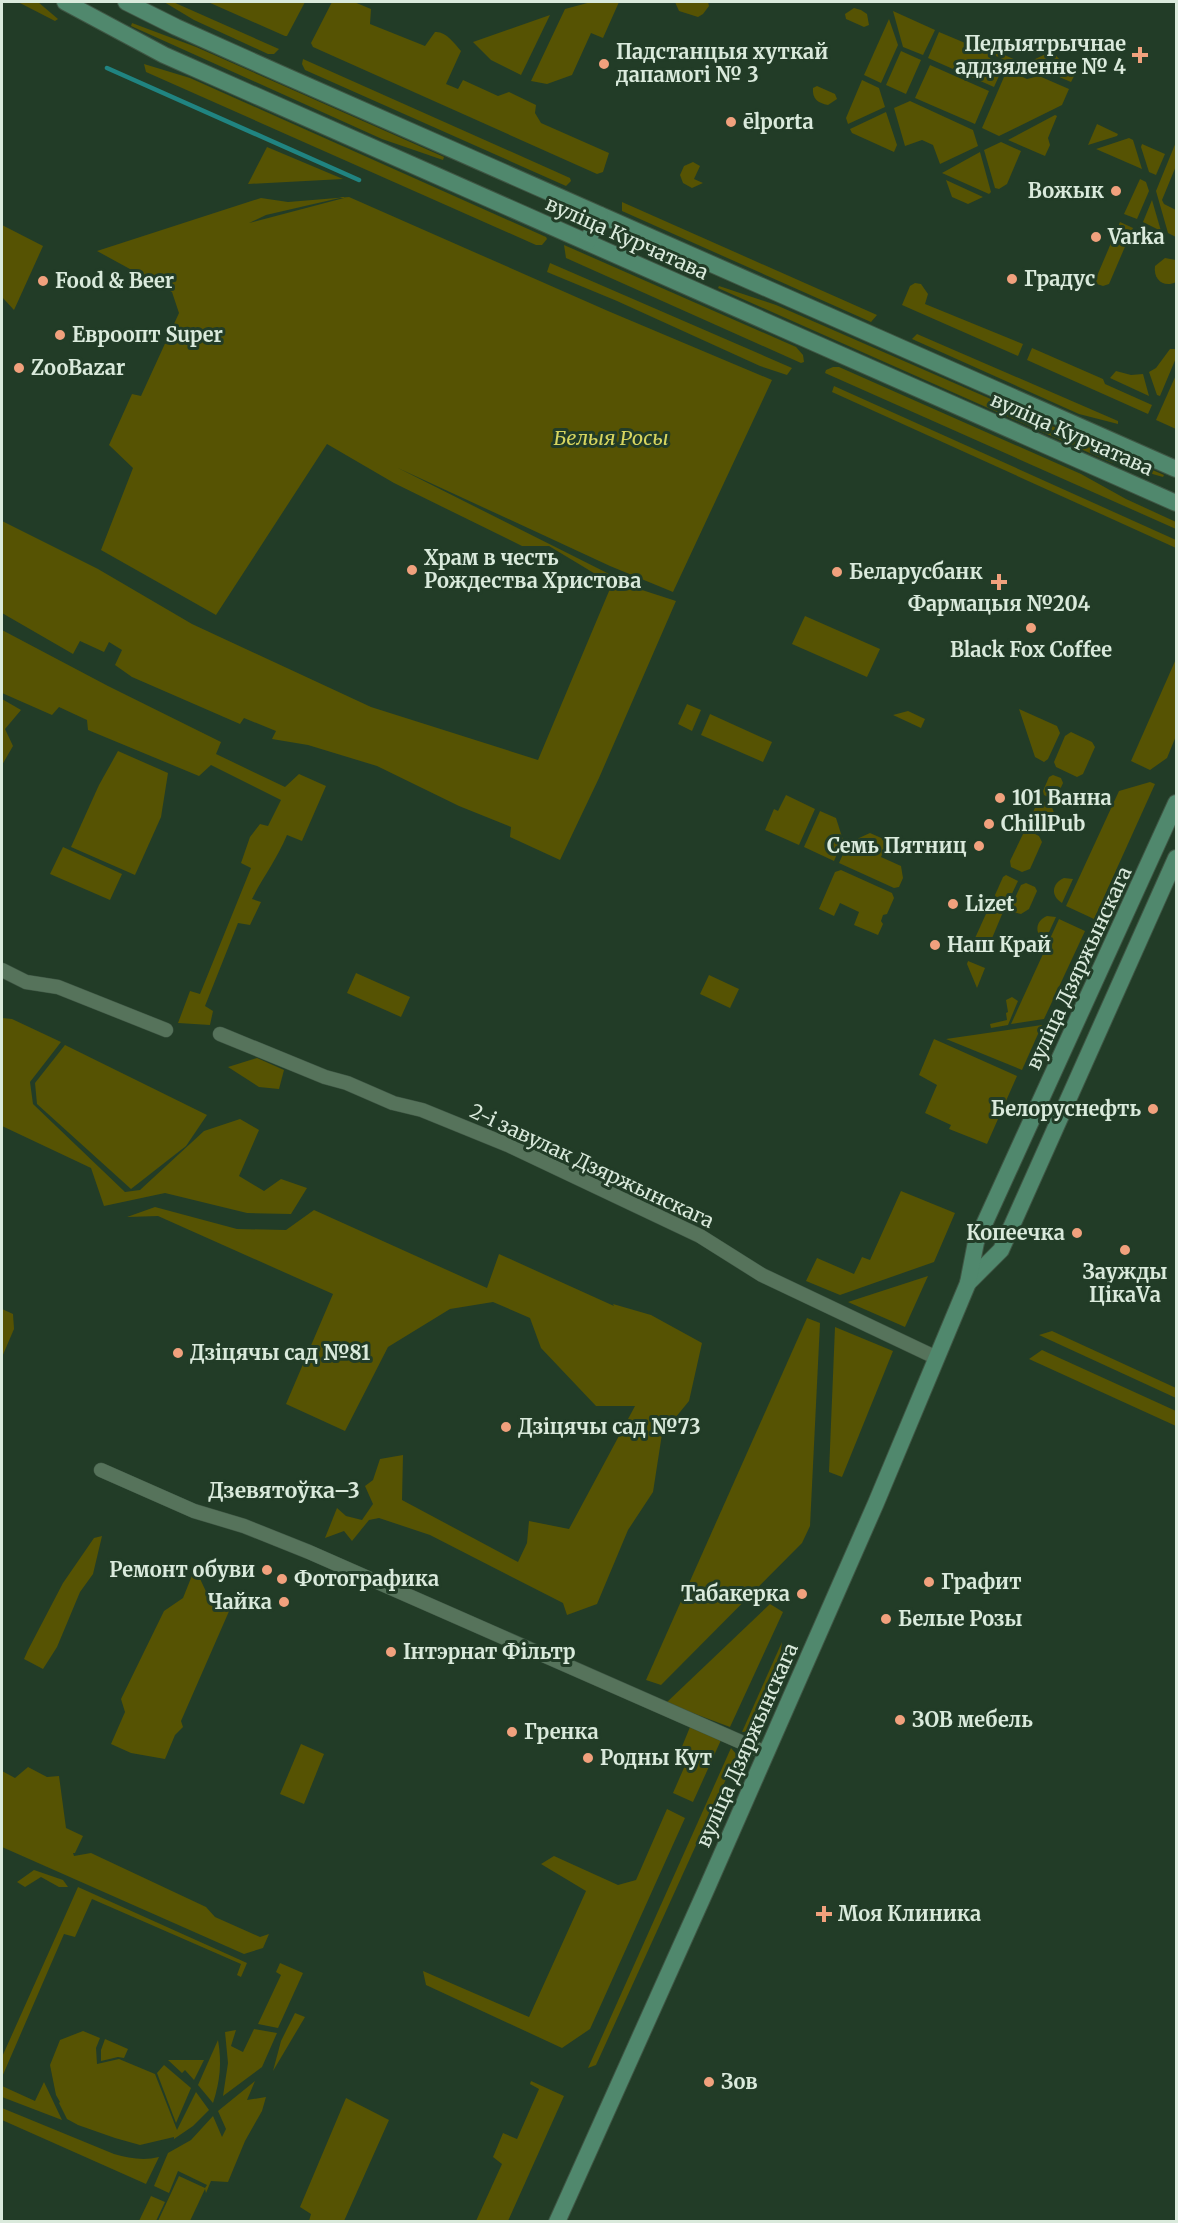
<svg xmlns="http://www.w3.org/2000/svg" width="1178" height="2223" font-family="Merriweather,serif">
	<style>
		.green { fill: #565303; fill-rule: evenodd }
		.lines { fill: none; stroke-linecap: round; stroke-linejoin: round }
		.stream { stroke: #208481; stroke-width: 4.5 }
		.minor-casing { stroke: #3f5644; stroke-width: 15 }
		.secondary-casing { stroke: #3f5644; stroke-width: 18 }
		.minor { stroke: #56735b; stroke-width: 14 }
		.secondary { stroke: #50886d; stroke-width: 16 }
		.poi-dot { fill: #f1a17d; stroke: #223c27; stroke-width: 2 }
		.labels { text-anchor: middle; stroke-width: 6; stroke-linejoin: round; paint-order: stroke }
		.poi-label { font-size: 20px; font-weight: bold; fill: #daeadc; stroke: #223c27; text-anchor: start }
		.street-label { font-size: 20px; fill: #daeadc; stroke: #223c27 }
		.park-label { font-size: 20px; font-style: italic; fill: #d7d55f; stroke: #223c27 }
		.neighbourhood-label { font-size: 21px; font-weight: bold; fill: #daeadc; stroke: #223c27 }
	</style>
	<rect width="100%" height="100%" fill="#223c27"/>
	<g class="green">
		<polygon points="18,2 38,2 58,19 55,21"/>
		<polygon points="164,2 173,2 279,49 274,54 268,54 194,20"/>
		<polygon points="208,2 305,2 287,36 285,36"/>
		<path d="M332,2H354L371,9L370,24L425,46L435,32C446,31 454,43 461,51L446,84L458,89L463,80L498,96L509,92L536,105L535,113L541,123L609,153L603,172L597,174L313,47L311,43Z"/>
		<polygon points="591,2 619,2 603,38 591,33 572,75 547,84 531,81 565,9"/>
		<polygon points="675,2 708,2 709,6 703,14 698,17 679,11"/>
		<polygon points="854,8 861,10 867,14 869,25 864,27 846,19 845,14"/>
		<polygon points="893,11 935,30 923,55 903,47"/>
		<polygon points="550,15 521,75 491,60 473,42"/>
		<polygon points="889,19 898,45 881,83 864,75"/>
		<polygon points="132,23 196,47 444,157 443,160 382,139 131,26"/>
		<polygon points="939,32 989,53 991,62 1003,67 994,87 928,58"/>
		<polygon points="1002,49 1000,53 1029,66 1031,61 1052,51 1074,76 1071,82 1038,68 1028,70 996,56 994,51"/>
		<polygon points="901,51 921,60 906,94 886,85"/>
		<polygon points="303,59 570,178 571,181 566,186 305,70 302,64"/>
		<polygon points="144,64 190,78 546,237 547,239 542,245 536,245 146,72"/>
		<polygon points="930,65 989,91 975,124 915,98"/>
		<polygon points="1007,70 1027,79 1039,76 1069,89 1062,105 999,136 982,128"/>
		<polygon points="862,80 879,88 885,107 848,124 846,118"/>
		<path d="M817,86L835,94L837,99L828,105C818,103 812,99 813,88Z"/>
		<polygon points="910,101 973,130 978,146 940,164 933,145 922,140 905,146 894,108"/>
		<polygon points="886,112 897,145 894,152 852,133 850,129"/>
		<polygon points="1055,115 1057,116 1048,138 1050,145 1045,156 1008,140"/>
		<polygon points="1097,124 1118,134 1117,136 1088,145"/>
		<polygon points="1129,138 1133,140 1142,169 1096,149"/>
		<polygon points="1001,142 1021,151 1007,184 999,189 995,188 984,150"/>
		<polygon points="1176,142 1176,166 1162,200 1164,204 1176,210 1176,237 1168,233 1156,191"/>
		<polygon points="1142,144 1165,154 1156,175 1149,172 1141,147"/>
		<polygon points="267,147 343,179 248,184"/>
		<polygon points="980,152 991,192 989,194 942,173"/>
		<polygon points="693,162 700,166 694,179 703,183 692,188 683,183 680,175 684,166"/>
		<polygon points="1140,179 1146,182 1149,191 1137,219 1124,214"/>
		<polygon points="946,180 983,197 968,204 952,197"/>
		<path d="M349,197L608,311L772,380L673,592L610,566L398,468L639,589L676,601L599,778L560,860L510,837L511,827L459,806L377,766L308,745L272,739L276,731L244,718L240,724L132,677L115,665L122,650L109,642L104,652L80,641L73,654L2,613V521L98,569L192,624L371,707L538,760L612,584L549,546H522L394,483L327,444L216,615L101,550L133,468L109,445L132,394L141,396L179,313L172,292L97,251L261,198L288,202ZM344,197V198L249,223L266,215Z"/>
		<polygon points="1152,200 1161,231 1143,222"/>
		<polygon points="622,202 877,315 871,322 622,211"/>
		<polygon points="1120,222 1133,228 1109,284 1103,286 1094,283"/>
		<polygon points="2,225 43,246 14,310 2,297"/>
		<polygon points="564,245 796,347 803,355 804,362 801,363 566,258"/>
		<path d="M1165,258L1176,260V282C1164,288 1153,280 1155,266Z"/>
		<polygon points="550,263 792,368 787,375 760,366 617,301 547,272"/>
		<polygon points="915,283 921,284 928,294 925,304 1023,344 1018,356 902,305 910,286"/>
		<polygon points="719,286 776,305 1164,475 1163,477 1110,462 718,288"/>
		<polygon points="917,334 1118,421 1118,424 1079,414 912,339"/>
		<polygon points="1032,348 1103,379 1105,384 1152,405 1148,414 1027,360"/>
		<polygon points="1170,349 1176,349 1176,358 1160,396 1157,395 1149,372 1156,368"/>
		<polygon points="833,367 839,367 1081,474 1126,499 1176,522 1176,529 825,373 826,370"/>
		<polygon points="1116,371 1131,375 1143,374 1149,396 1110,378"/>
		<polygon points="1176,375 1176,429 1156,420"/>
		<polygon points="834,386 1176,540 1176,548 832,392"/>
		<polygon points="805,616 880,649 867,677 792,644"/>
		<path d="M2,630L108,686L221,742L216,754L285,787L299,774L326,786L302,841L287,835C277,859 263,877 252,899L261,902L250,925L238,923L205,1006L213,1011L210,1025L178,1023L190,991L200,994L251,868L241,863L250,837L260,824L268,826L281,800L211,765L199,776L88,730L87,720L59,707L52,715L2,693Z"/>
		<polygon points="1176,659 1176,736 1167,758 1150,770 1131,761"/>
		<polygon points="2,699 21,710 5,729 13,746 2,765"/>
		<polygon points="687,704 701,710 692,731 678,724"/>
		<polygon points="1019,709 1057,726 1060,733 1048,759 1044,762 1035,757"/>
		<polygon points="908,711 925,719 921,728 893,715"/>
		<polygon points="710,714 772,742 763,762 701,735"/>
		<polygon points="1071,732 1092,742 1095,747 1083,774 1077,777 1056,767 1054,762 1065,736"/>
		<polygon points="118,751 168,773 161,817 135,875 71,847 99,785"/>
		<polygon points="1053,775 1061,778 1063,783 1056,798 1052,799 1044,795 1043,791 1049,777"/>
		<polygon points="1150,782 1155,784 1094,919 1066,906 1119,791"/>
		<polygon points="786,795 815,809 799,845 765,830 774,809 778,811"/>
		<polygon points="1042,801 1051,805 1055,815 1047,833 1043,834 1030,828 1028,824 1037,803"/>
		<polygon points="820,811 836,818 843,840 834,861 804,847"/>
		<polygon points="1027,830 1039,836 1042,842 1030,869 1022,872 1011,867 1010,861 1024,832"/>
		<polygon points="870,833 888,841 881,857 901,866 903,878 899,887 894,888 839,863 848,843"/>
		<polygon points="63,847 122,874 110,900 50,874"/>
		<polygon points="841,870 892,893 894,898 887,914 883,915 881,921 883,924 878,935 854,925 859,912 840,903 834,916 819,909 835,872"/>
		<polygon points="1006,875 1018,881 1009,900 1003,902 996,899 995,895 1003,877"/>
		<path d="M1064,878L1073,879L1062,903C1050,896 1052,883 1064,878Z"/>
		<polygon points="1026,883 1035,887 1037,891 1029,909 1021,914 1009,911 1021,885"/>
		<polygon points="995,904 1002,907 1003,912 990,943 974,948 971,947 990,905"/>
		<path d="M1047,916L1056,917L1045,941C1034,934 1035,921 1047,916Z"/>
		<polygon points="1059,919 1085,931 1044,1019 1011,1024"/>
		<polygon points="968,961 985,968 977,988 967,964"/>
		<polygon points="356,973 410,997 401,1017 347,993"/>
		<polygon points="709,975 739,989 730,1008 700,994"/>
		<polygon points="1012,997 1018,1001 1008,1025 991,1028 990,1024 1007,1020 1006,1013 1008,1012 1006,1000"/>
		<polygon points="2,1018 12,1019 61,1042 30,1082 33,1104 125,1192 140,1190 204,1131 240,1119 259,1130 239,1176 264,1191 281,1179 307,1188 291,1214 247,1213 165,1193 104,1206 91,1168 2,1126"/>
		<polygon points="1042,1025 1022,1070 946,1039"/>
		<polygon points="934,1039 1017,1076 987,1144 949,1129 951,1125 925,1113 937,1085 919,1075"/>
		<polygon points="65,1045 207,1115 186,1146 131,1189 37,1104 35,1083"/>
		<polygon points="257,1058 284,1070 279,1089 259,1087 228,1067"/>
		<polygon points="901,1191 955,1213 934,1262 840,1295 806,1281 817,1258 854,1274 862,1257 870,1260"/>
		<polygon points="155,1207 237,1229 286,1230 314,1210 487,1288 499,1254 614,1306 613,1304 651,1315 702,1343 689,1401 662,1434 653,1492 628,1530 597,1604 567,1615 563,1603 430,1535 379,1518 369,1520 352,1541 344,1531 325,1538 337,1508 346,1516 362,1520 373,1504 365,1486 373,1480 380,1459 403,1455 402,1500 518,1562 527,1543 529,1521 569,1529 635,1406 596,1406 541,1348 530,1318 493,1302 450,1309 388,1347 345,1431 286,1404 333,1294 158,1216 127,1217"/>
		<polygon points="928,1276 905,1327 848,1302"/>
		<polygon points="2,1309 13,1314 14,1329 2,1357"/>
		<polygon points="807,1318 820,1323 810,1526 802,1543 661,1685 646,1680"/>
		<polygon points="835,1327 893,1351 842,1477 829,1472"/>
		<polygon points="1052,1331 1176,1388 1176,1398 1039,1335"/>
		<polygon points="1042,1350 1176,1411 1176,1426 1029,1359"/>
		<polygon points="102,1536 93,1574 80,1592 57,1647 43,1669 24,1659 28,1650 63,1583 94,1538"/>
		<polygon points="195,1568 209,1598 230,1609 181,1721 183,1727 175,1735 165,1759 131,1753 111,1744 125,1712 121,1699 164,1611 183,1598"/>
		<polygon points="770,1604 783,1612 730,1727 666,1703"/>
		<polygon points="782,1642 778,1670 751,1731 742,1732"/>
		<polygon points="690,1727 721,1740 693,1802 673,1793 690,1754 681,1749"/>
		<polygon points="301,1744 324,1754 304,1804 280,1794"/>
		<polygon points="731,1748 737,1755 596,2065 588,2068"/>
		<polygon points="28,1767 47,1777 59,1776 66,1828 83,1836 75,1853 73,1853 74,1856 91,1853 206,1907 215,1917 260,1937 269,1934 263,1948 244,1954 2,1847 2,1771 15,1778"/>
		<polygon points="667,1809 685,1818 590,2029 562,2048 426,1985 423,1971 529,2017 586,1891 541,1864 554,1856 618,1885 636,1880"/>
		<polygon points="34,1870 63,1880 68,1887 59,1887 41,1877 25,1887 17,1882"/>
		<polygon points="78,1887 247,1963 241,1977 237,1975 241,1964 92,1899 75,1937 64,1934 2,2077 2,2057"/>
		<polygon points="280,1963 303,1973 278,2028 258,2024 281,1975 276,1972"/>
		<polygon points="295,2013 305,2017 273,2071 281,2041"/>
		<polygon points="254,2029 277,2033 262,2067 223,2096 228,2063 225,2032 236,2030 231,2046 243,2052"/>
		<polygon points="83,2031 100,2038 96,2048 97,2064 119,2059 155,2074 177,2130 196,2092 209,2110 193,2126 174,2139 174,2137 140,2145 115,2138 78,2125 67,2119 59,2103 60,2102 56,2095 50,2065 60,2040"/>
		<polygon points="105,2039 128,2049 124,2058 118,2057 101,2061 101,2050"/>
		<path d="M218,2040C222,2063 220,2081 213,2103L198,2085Z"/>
		<polygon points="168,2060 204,2060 194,2080 185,2070 182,2073"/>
		<polygon points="164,2065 191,2088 176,2123 157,2073"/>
		<polygon points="255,2081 247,2100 266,2097 262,2111 245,2141 228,2182 211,2181 206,2193 205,2189 190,2221 158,2221 179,2176 205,2188 207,2185 178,2171 169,2193 154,2186 168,2153 191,2140 213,2116 222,2137 226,2129 218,2111"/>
		<polygon points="531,2081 564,2096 508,2221 476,2221 502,2164 493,2157 503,2133 517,2139 539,2089 530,2084"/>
		<polygon points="44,2082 62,2120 2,2097 2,2086 35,2101"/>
		<polygon points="346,2098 389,2120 344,2221 309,2221 311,2214 300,2207"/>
		<path d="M2,2108L114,2154C129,2158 143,2161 159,2157L146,2184L2,2120Z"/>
		<polygon points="151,2196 165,2202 156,2221 139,2221"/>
	</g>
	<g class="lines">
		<polyline class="stream" points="107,68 359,180"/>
		<g class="minor-casing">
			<g id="minor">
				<polyline points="2,970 26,982 58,987 166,1030"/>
				<polyline points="220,1034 325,1077 347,1083 393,1103 422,1110 508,1145 700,1236 762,1275 937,1358"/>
				<polyline points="101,1470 194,1511 244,1526 309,1552 766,1753"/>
			</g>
		</g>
		<g class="secondary-casing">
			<g id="secondary">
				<polyline points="65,2 164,55 1176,503"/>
				<polyline points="126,2 176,27 281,74 1176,469"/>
				<polyline points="587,242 600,215"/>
				<polyline points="968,1283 1001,1250 1176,858"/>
				<polyline points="557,2222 706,1890 876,1503 968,1283 976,1242 1176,803"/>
			</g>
		</g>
		<use href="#minor" class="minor"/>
		<use href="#secondary" class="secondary"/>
	</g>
	<g class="poi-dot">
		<path d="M1137 46h6v6h6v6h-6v6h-6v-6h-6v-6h6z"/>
		<circle cx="604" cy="64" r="6"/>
		<circle cx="731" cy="122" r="6"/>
		<circle cx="1116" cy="191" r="6"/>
		<circle cx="1096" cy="237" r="6"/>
		<circle cx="1012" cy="279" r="6"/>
		<circle cx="43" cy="281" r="6"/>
		<circle cx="60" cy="335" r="6"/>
		<circle cx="19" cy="368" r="6"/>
		<circle cx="412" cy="570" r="6"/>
		<circle cx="837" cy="572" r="6"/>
		<path d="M996 573h6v6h6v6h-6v6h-6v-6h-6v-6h6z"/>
		<circle cx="1031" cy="628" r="6"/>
		<circle cx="1000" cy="798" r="6"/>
		<circle cx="989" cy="824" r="6"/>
		<circle cx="979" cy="846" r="6"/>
		<circle cx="953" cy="904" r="6"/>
		<circle cx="935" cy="945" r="6"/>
		<circle cx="1153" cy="1109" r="6"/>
		<circle cx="1077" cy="1233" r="6"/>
		<circle cx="1125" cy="1250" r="6"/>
		<circle cx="178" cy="1353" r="6"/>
		<circle cx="506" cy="1427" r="6"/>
		<circle cx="267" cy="1570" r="6"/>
		<circle cx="282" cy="1579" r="6"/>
		<circle cx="929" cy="1582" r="6"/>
		<circle cx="802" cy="1594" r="6"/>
		<circle cx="284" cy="1602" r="6"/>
		<circle cx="886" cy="1619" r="6"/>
		<circle cx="391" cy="1652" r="6"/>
		<circle cx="900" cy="1720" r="6"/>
		<circle cx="512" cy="1732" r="6"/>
		<circle cx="588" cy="1758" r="6"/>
		<path d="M821 1905h6v6h6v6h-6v6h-6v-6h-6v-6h6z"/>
		<circle cx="709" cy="2082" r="6"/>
	</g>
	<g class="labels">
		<g class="poi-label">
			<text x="1126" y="51" text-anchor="end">Педыятрычнае<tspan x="1126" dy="23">аддзяленне № 4</tspan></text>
			<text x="616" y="59">Падстанцыя хуткай<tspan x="616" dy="23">дапамогі № 3</tspan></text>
			<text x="743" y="129">ēlporta</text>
			<text x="1104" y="198" text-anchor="end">Вожык</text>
			<text x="1108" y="244">Varka</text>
			<text x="1024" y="286">Градус</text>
			<text x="55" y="288">Food &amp; Beer</text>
			<text x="72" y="342">Евроопт Super</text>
			<text x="31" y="375">ZooBazar</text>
			<text x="424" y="565">Храм в честь<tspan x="424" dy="23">Рождества Христова</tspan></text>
			<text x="849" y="579">Беларусбанк</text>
			<text x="999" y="611" text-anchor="middle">Фармацыя №204</text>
			<text x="1031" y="657" text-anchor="middle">Black Fox Coffee</text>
			<text x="1012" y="805">101 Ванна</text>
			<text x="1001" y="831">ChillPub</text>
			<text x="967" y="853" text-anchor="end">Семь Пятниц</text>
			<text x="965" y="911">Lizet</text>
			<text x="947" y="952">Наш Край</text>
			<text x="1141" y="1116" text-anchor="end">Белоруснефть</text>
			<text x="1065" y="1240" text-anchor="end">Копеечка</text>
			<text x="1125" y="1279" text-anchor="middle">Заужды<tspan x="1125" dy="23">ЦікаVа</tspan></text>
			<text x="190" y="1360">Дзіцячы сад №81</text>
			<text x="518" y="1434">Дзіцячы сад №73</text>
			<text x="255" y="1577" text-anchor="end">Ремонт обуви</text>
			<text x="294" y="1586">Фотографика</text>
			<text x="941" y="1589">Графит</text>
			<text x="790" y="1601" text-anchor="end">Табакерка</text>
			<text x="272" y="1609" text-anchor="end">Чайка</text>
			<text x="898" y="1626">Белые Розы</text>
			<text x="403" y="1659">Інтэрнат Фільтр</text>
			<text x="912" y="1727">ЗОВ мебель</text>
			<text x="524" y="1739">Гренка</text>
			<text x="600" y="1765">Родны Кут</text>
			<text x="838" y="1921">Моя Клиника</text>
			<text x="721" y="2089">Зов</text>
		</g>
		<g class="street-label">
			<text transform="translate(627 238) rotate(24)" y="7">вуліца Курчатава</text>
			<text transform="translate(1072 434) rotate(24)" y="7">вуліца Курчатава</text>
			<text transform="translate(1079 968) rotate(-65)" y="7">вуліца Дзяржынскага</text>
			<text transform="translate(592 1166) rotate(25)" y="7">2-і завулак Дзяржынскага</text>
			<text transform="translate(747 1745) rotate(-66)" y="7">вуліца Дзяржынскага</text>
		</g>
		<g class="park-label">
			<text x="611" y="445">Белыя Росы</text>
		</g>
		<g class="neighbourhood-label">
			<text x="284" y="1498">Дзевятоўка–3</text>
		</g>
	</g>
	<rect width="1178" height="2223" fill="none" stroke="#daeadc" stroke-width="6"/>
</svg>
